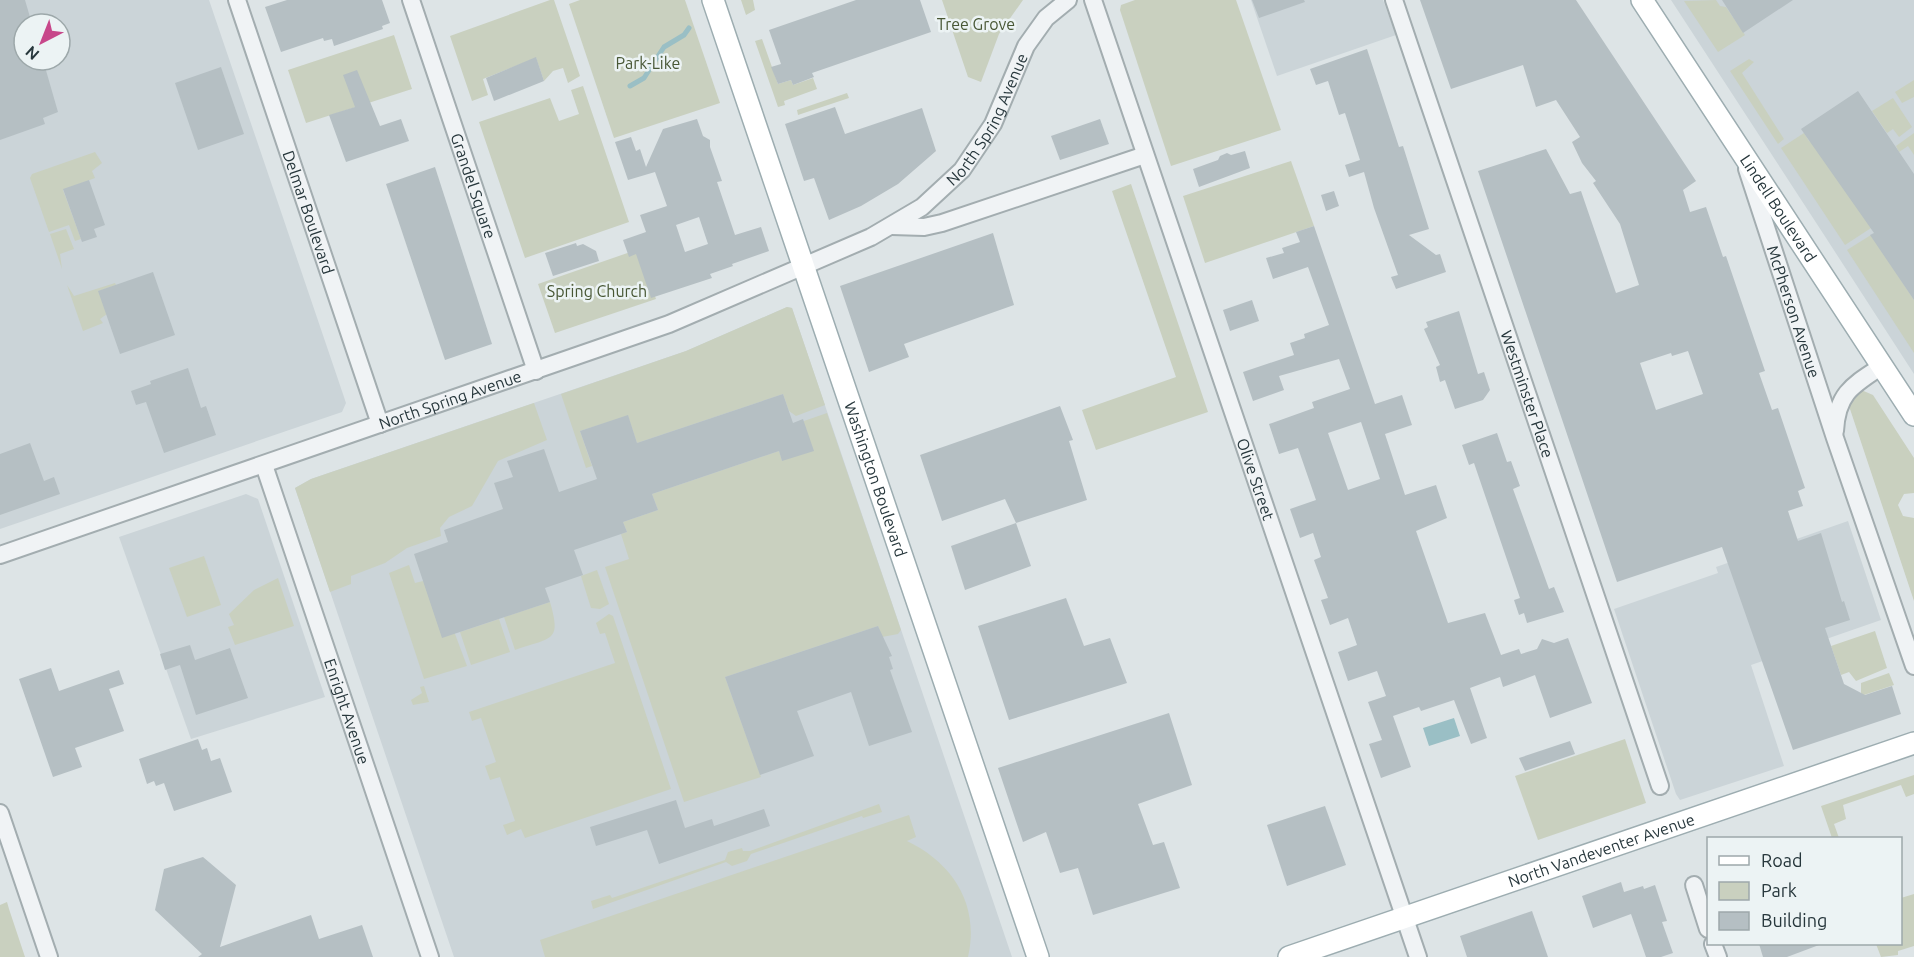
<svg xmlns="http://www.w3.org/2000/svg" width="1914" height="957" font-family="Ubuntu,sans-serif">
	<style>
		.built { fill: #cbd4d8; fill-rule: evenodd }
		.green { fill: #c9d0bf }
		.water { fill: #9abfc5 }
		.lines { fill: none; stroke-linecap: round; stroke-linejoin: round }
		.stream { stroke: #9abfc5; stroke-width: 5 }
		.building { fill: #b5bfc3; fill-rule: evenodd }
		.minor-casing { stroke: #a3adb0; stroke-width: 20 }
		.major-casing { stroke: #9dadb1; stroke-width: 24 }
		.minor { stroke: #f0f3f5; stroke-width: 16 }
		.major { stroke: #fff; stroke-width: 21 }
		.labels { text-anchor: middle; stroke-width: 5; stroke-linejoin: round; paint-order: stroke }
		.park-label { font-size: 16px; fill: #485735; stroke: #ecf3f4 }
		.street-label { font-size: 16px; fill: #27373c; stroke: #ecf3f4 }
	</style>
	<rect width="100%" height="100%" fill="#dde4e6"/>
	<g class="built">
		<path d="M0,0H209L344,397L346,403L342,412L0,529ZM24,24H60V60H24Z"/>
		<polygon points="1251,0 1383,0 1396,35 1277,76"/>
		<polygon points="1671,0 1914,0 1914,374 1828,241"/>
		<polygon points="787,307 792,308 1012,957 454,957 295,488 311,479 686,351"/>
		<polygon points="246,494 258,499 325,697 191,739 119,537"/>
		<polygon points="1848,521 1881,620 1751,665 1784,766 1680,800 1676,794 1614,609 1718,573 1716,567"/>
	</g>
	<g class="green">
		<polygon points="550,0 554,0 580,76 568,83 563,68 553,71 544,81 536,58 483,79 488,95 472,101 450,36"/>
		<polygon points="580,0 685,0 720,103 614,138 569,4"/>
		<polygon points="741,0 753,0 755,10 746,15"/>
		<polygon points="942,0 1023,0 999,34 981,82 968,77"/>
		<polygon points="1135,0 1236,0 1281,130 1171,166 1120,10 1121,5"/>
		<polygon points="1716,0 1720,6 1726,7 1745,35 1718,52 1684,1"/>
		<polygon points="394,35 412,89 306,123 288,70"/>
		<polygon points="762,39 778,84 791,80 793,85 813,78 817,89 784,101 785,105 778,107 755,41"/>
		<polygon points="1749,59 1754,62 1742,73 1784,139 1778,144 1730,71"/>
		<polygon points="1914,80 1914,97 1902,103 1895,92"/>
		<polygon points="583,86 629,222 525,258 479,122 550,98 559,121 579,114 571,90"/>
		<polygon points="847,93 849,98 798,115 797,110"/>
		<polygon points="1893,98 1912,127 1899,137 1893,129 1887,133 1872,111"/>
		<polygon points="1804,133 1809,141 1914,200 1845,245 1781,148"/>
		<polygon points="1914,133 1914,155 1908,146 1899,152 1896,146"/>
		<polygon points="95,152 102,163 92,171 95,178 63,190 81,239 75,241 69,225 49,232 30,178 32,174"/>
		<polygon points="1291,161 1314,226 1205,263 1183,196"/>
		<polygon points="1131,184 1208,412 1096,450 1082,410 1176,377 1112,191"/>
		<polygon points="66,229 74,249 60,254 62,269 50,234"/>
		<polygon points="1871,235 1914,300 1914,353 1847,250"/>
		<polygon points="639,249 656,299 555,333 538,284"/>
		<polygon points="115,283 116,285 99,291 107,314 100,319 103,323 83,331 67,285 74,296"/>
		<polygon points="787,307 792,308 825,405 796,416 789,411 783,394 637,443 628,416 580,431 592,466 586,468 561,394 686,351"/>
		<polygon points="1859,389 1873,395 1914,458 1914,493 1904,494 1898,505 1903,516 1914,518 1914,601 1849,406 1851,394"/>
		<polygon points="534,403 547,440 498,461 472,506 449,517 440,528 441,536 407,548 385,563 351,576 351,584 330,592 295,488 311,479"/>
		<polygon points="827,413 901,630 898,634 882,637 878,626 725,677 761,777 684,802 605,567 629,559 621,534 627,532 623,522 658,510 652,494 779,451 782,461 804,421"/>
		<polygon points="204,556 221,605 187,617 169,568"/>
		<polygon points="409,565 415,583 423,581 455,634 467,666 424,679 389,573"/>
		<polygon points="597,570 609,604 600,609 591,608 581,576"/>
		<polygon points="278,578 294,626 235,645 228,627 234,625 229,614 254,590"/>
		<path d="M550,602C562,643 551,637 515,650L504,617Z"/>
		<polygon points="609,614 613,616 671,789 525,838 521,829 507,835 503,825 515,821 500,777 490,780 485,766 496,762 481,718 472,721 469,712 615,663 605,633 600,634 596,623"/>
		<polygon points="499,619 510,652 471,665 460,632"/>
		<polygon points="1875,631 1887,668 1856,681 1849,672 1841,675 1831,646"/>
		<polygon points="1889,673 1894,685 1861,696 1861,683"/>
		<polygon points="424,686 429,702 413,705 411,700 422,693 420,687"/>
		<polygon points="1625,739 1646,803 1538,840 1515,776"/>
		<polygon points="1914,775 1914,794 1906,797 1901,785 1843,805 1846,819 1834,824 1839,838 1832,838 1821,806"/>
		<polygon points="879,804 882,812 863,818 862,816 751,854 747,861 732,866 726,862 593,909 591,901 610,895 612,898 725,860 728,852 742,848 743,851 750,851"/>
		<path d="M909,815L916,837L907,841C953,863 980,905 968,957H545L540,940Z"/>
		<polygon points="1914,894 1914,946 1898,951 1898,955 1881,957 1876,944 1900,944 1901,898"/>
		<polygon points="7,902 9,909 25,957 0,957 0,905"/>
	</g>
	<polygon class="water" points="1454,718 1460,736 1429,746 1423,728"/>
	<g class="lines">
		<polyline class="stream" points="630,86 644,78 664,47 684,35 689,28"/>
	</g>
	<g class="building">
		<polygon points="0,0 25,0 32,24 24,24 24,60 43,60 58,112 43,118 45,124 0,140"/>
		<polygon points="287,0 382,0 390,23 382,26 383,29 334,46 332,39 324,41 323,38 281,52 265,7"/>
		<polygon points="856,0 920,0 931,32 812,73 814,77 793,85 791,80 778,84 771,67 781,64 769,30"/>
		<polygon points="1252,0 1304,0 1305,2 1259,18"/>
		<path d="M1420,0H1576L1696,181L1683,190L1690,212L1706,207L1723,257L1726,256L1765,371L1759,373L1772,410L1778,408L1805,488L1798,491L1803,506L1788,511L1798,541L1821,533L1842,602L1844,601L1850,620L1825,628L1844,684L1865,695L1892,686L1901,714L1793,750L1722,547L1617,582L1478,171L1546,149L1570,194L1581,191L1616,293L1639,285L1620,224L1593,183L1596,181L1582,163L1572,142L1580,137L1556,100L1536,107L1523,65L1451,89ZM1688,351L1703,394L1656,410L1640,363L1671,353L1672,356Z"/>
		<polygon points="1722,0 1793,0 1743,33"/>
		<polygon points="1367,49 1399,147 1403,146 1429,229 1409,235 1436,255 1440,254 1446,272 1396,289 1391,277 1398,275 1374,208 1364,172 1349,177 1345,165 1360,160 1345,113 1339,115 1328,81 1316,85 1310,69"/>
		<polygon points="536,57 544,81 494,101 486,78"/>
		<polygon points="221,67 244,134 198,150 175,83"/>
		<polygon points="357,70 380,126 401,119 409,141 346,162 329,115 355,107 343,75"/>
		<polygon points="1858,91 1914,174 1914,300 1870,235 1874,233 1801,129"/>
		<polygon points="835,107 845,134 922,108 936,151 898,184 861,206 829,220 814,178 804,181 785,124"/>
		<path d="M697,119L703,136L710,140V147L722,181L717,182L735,235L761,227L769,251L732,264L733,266L710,274L712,278L651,298L636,254L629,257L623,240L646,232L640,215L667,206L655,172L628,180L615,142L631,137L636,151L640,149L646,167L663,129ZM699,217L708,244L685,252L676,225Z"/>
		<polygon points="1100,119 1109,144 1060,160 1051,136"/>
		<polygon points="1245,151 1250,168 1199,187 1193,169 1218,160 1220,156 1227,153 1231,155"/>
		<polygon points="435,167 492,344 445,360 386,184"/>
		<polygon points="89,180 105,225 94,229 97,237 82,242 63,189"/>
		<polygon points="1334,191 1339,206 1326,211 1321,195"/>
		<path d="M1314,226L1375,404L1402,395L1412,425L1385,434L1405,495L1436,485L1447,518L1416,531L1448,623L1485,613L1501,655L1519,649L1521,654L1537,649L1542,639L1554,643L1568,638L1592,703L1550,718L1535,675L1503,687L1500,677L1470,688L1487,738L1471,744L1454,700L1421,711L1419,707L1393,716L1411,767L1381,778L1369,744L1382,740L1368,702L1386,696L1377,671L1348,681L1338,652L1357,645L1348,618L1330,625L1321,600L1328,598L1314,560L1321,557L1313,533L1300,538L1290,509L1316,500L1298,448L1279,454L1269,424L1314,408L1312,402L1350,389L1339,359L1279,376L1284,390L1253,401L1243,372L1294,355L1290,343L1305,338L1304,334L1329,325L1308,267L1273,279L1266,258L1284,253L1282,248L1300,242L1296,232ZM1361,422L1380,479L1348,490L1328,433Z"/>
		<polygon points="993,233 1014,305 904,344 909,357 869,372 840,286"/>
		<polygon points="576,243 577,246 583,244 596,251 599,261 553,276 545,253"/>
		<polygon points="153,272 175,335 120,354 98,291"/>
		<polygon points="1252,300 1259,321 1230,331 1223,310"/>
		<polygon points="1459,311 1478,374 1484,372 1490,390 1483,400 1455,409 1445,380 1440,382 1436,367 1440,365 1424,329 1428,327 1426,322"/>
		<polygon points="188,368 201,408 206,406 216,435 164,453 146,402 136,405 131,391 151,384 150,381"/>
		<polygon points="783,394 793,423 803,419 814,451 782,461 779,451 652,494 658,510 623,522 627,532 574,550 583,575 545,588 550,602 442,638 414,554 448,542 444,530 503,509 494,483 513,477 507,461 544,449 559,492 597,479 580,431 628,415 637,443"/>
		<polygon points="1060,406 1073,440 1069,441 1087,500 1016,523 1005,499 942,521 920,455"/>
		<polygon points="1497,433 1507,462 1511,461 1520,486 1513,489 1549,589 1554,587 1564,612 1527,623 1524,613 1519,615 1514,600 1520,598 1474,463 1469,465 1462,445"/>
		<polygon points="30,443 44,481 54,477 60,494 0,515 0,454"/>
		<polygon points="1016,523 1031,566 965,590 951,546"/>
		<polygon points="1066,598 1084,646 1110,638 1127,683 1009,720 978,626"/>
		<polygon points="878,626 892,656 889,657 893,669 890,670 912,732 869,746 851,692 797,711 814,756 760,775 725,677"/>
		<polygon points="190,645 195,660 230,648 248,698 196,715 180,665 165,670 160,654"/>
		<polygon points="51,668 59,691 119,670 124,684 109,689 124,731 75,748 82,767 53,777 19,679"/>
		<polygon points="1169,713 1192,785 1138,804 1153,845 1164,842 1180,888 1093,915 1078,868 1060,873 1046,832 1023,842 998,768"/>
		<polygon points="198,739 202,750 207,748 211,761 220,758 232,792 174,811 164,783 156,786 154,781 147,784 139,759"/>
		<polygon points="1570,741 1575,754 1525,771 1519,758"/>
		<polygon points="676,800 685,828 712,819 714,826 764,809 770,826 659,864 647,830 596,846 590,827"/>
		<polygon points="1325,806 1346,865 1287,886 1267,825"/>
		<polygon points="203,857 236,885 220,947 311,915 319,939 362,925 373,957 198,957 202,954 155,910 164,869"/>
		<polygon points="1621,882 1624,892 1643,886 1644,889 1655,885 1667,921 1662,922 1673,953 1661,957 1646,957 1631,914 1593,928 1582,896"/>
		<polygon points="1532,911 1548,957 1467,957 1460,936"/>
		<polygon points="1759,944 1819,944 1819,945 1787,957 1763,957"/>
	</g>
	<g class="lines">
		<g class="minor-casing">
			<g id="minor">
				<path id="s1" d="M237,0L380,424"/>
				<path id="s2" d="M411,0L536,371"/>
				<path id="s3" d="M1093,0L1418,957"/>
				<path id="s4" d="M1394,0L1660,786"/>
				<path id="s5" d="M1747,169L1835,438L1914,666"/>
				<polyline points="892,226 924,227 942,223 1145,155"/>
				<path d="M1835,431C1837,393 1853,385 1882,366"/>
				<path id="s6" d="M264,465L430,957"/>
				<path id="s7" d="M0,555L669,324L871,237L922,207L962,170L993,124L1026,46L1046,18L1068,0"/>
				<polyline points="0,813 49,957"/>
				<polyline points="1694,885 1708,929"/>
				<polyline points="1713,944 1718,957"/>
			</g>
		</g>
		<g class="major-casing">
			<g id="major">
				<path id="s8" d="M713,0L1038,957"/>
				<path id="s9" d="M1642,0L1914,415"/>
				<path id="s10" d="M1289,957L1914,743"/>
			</g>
		</g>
		<use href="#minor" class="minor"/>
		<use href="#major" class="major"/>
	</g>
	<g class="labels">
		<g class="park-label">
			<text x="976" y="30">Tree Grove</text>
			<text x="648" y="69">Park-Like</text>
			<text x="597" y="297">Spring Church</text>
		</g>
		<g class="street-label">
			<text dy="6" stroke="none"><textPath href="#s7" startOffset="1098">North Spring Avenue</textPath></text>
			<text dy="6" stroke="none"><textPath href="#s2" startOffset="196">Grandel Square</textPath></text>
			<text dy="6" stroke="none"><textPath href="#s9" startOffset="249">Lindell Boulevard</textPath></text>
			<text dy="6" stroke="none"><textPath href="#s1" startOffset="224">Delmar Boulevard</textPath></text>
			<text dy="6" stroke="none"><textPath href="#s5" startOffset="150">McPherson Avenue</textPath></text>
			<text dy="6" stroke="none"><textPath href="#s4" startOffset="416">Westminster Place</textPath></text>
			<text dy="6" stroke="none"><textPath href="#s7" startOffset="476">North Spring Avenue</textPath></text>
			<text dy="6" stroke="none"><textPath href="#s8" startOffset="506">Washington Boulevard</textPath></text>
			<text dy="6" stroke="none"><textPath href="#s3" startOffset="506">Olive Street</textPath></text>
			<text dy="6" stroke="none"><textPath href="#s6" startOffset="260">Enright Avenue</textPath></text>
			<text dy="6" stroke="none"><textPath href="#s10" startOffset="330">North Vandeventer Avenue</textPath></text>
		</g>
	</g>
	<rect x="1707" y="837" width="195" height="108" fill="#ecf3f4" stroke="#9da8aa" stroke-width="1.5"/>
	<rect x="1719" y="856" width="30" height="9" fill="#ffffff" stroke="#9da8aa" stroke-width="1.5"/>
	<text x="1761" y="867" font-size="18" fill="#27373c">Road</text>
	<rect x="1719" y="882" width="30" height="18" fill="#c9d0bf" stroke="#9da8aa" stroke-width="1.5"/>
	<text x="1761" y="897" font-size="18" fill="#27373c">Park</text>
	<rect x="1719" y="912" width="30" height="18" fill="#b5bfc3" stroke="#9da8aa" stroke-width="1.5"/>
	<text x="1761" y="927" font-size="18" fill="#27373c">Building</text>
	<g transform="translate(42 42) rotate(222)"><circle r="28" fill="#ecf3f4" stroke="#9da8aa" stroke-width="1.5"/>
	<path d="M0-4.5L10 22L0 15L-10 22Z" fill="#c7478a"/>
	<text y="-9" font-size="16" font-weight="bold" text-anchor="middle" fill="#27373c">N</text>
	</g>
</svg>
